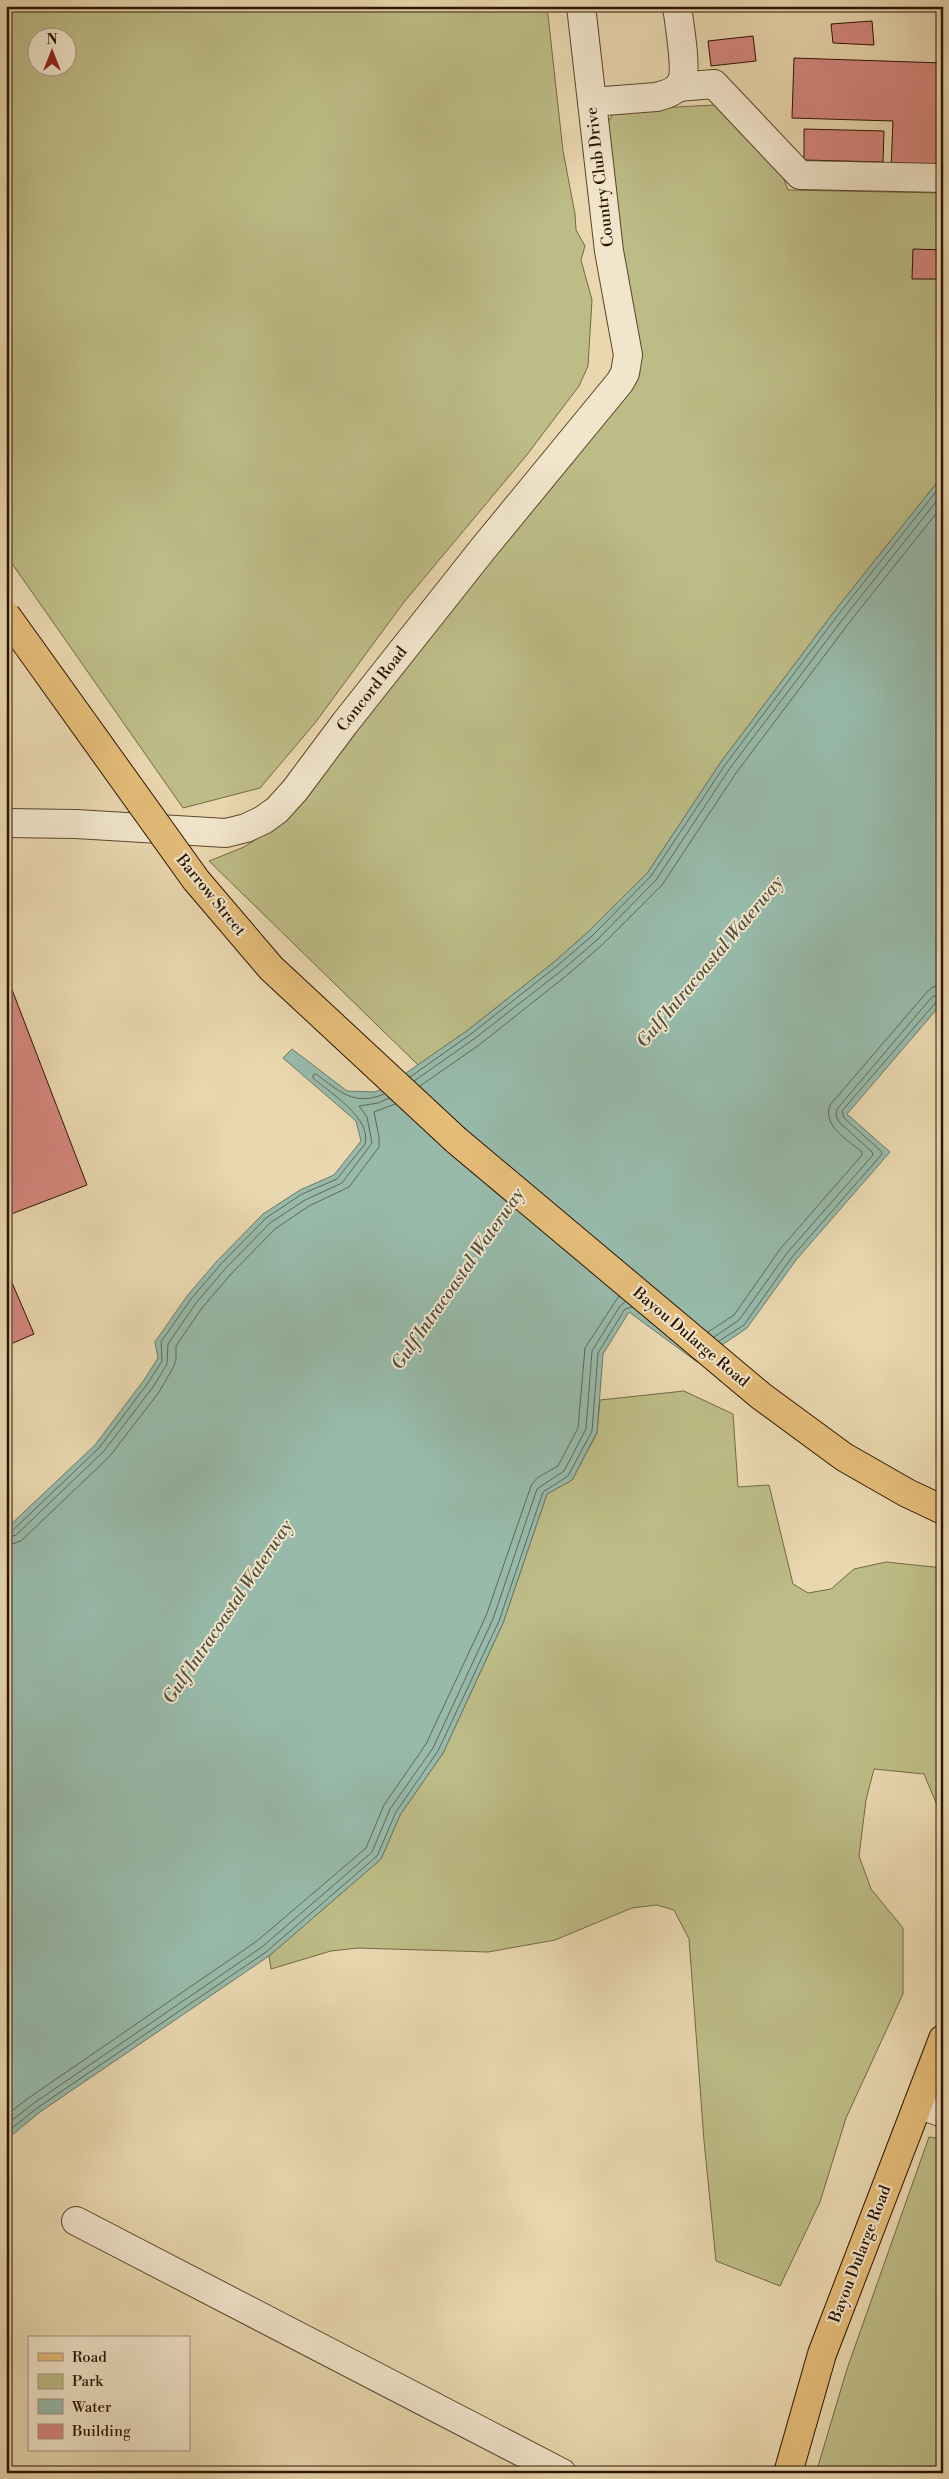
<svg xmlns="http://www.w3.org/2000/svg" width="949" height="2479" viewBox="0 0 949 2479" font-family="'Libre Bodoni',serif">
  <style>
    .green { fill: #bdbc86; stroke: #746843; fill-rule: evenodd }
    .water { fill: #97baaa; stroke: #6c7866 }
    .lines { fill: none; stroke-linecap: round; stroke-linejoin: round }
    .shore { stroke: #626755; stroke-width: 1 }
    .building { fill: #d4867d; stroke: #2c1400 }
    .minor-casing { stroke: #5b452c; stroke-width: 30 }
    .major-casing { stroke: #2c1400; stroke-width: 30 }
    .minor { stroke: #f1e5cb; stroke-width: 28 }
    .major { stroke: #e4bc78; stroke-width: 28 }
    .major-bridge-casing { stroke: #2c1400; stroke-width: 30; stroke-linecap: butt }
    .major-bridge { stroke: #e4bc78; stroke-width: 28 }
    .labels { text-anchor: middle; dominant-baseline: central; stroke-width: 4; stroke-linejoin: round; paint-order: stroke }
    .street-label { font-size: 16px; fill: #2c1400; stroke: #f1e5cb }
    .water-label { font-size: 18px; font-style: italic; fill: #514e3c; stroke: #f1e5cb }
  </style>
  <rect width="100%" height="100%" fill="#e9d7af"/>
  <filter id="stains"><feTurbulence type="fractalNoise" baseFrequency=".004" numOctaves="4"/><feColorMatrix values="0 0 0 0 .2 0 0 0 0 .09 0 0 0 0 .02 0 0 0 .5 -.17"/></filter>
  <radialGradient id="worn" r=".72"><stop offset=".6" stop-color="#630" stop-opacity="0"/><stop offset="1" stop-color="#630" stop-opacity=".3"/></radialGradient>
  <g class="green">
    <path d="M6 6H547L563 151 575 214 576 230 585 246 581 260 592 300 588 366 579 386 526 456 404 602 315 723 260 788 183 808 6 555ZM38 38H68V68H38Z"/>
    <polygon points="714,105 780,169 788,190 943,193 943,475 837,608 721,762 648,872 589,931 554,962 468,1030 418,1065 209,861 244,847 286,820 614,405 624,273 608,123 612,115 620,110"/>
    <polygon points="684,1391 733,1414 738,1487 769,1485 793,1584 808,1593 831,1589 854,1569 886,1562 943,1568 943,1829 937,1805 924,1774 874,1769 866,1800 859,1856 871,1889 903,1928 903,1994 846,2118 820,2202 780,2286 716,2261 704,2141 689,1939 674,1910 657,1905 632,1908 555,1940 488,1952 358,1948 331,1951 271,1969 269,1956 381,1859 400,1815 443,1753 503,1623 547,1494 572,1480 597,1433 600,1400"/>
    <polygon points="929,2137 943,2139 943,2473 816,2473 847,2369"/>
  </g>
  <polygon class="water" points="943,475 943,1002 847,1114 890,1152 796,1260 747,1328 697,1362 629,1312 603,1354 597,1432 572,1480 547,1494 503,1623 443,1753 400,1815 381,1859 269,1956 40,2112 6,2140 6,1529 95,1445 144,1380 158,1358 155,1342 187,1296 217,1261 263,1214 300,1190 334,1175 361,1141 356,1121 283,1058 292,1049 347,1091 375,1092 386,1087 468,1030 554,962 589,931 648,872 721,762 837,608"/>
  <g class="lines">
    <g class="shore">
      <polyline points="410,1077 471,1034 557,966 593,935 651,876 725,765 841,611 943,483"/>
      <polyline points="414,1081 474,1039 561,971 597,940 656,880 730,768 846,615 943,493"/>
      <polyline points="420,1086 479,1045 566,976 602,945 662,885 736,773 852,619 943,505"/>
      <path d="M708 1332 734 1315 781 1248 862 1155V1152C848 1140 822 1126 830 1105L927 992 933 987 943 985"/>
      <polyline points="714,1337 739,1320 787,1253 873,1155 872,1152 839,1122 836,1115 837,1109 932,997 943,993"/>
      <polyline points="719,1341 744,1325 792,1257 882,1154 881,1151 844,1118 842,1111 937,1001 943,999"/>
      <path d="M6 1532 12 1531 99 1448 148 1383 162 1361 161 1342 191 1299 221 1264 266 1218 302 1194 337 1179 365 1144C372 1118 330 1093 313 1078V1075L316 1074C339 1091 354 1107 384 1094"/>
      <polyline points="6,1538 16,1535 104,1451 153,1387 167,1364 168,1344 196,1303 225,1269 270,1223 305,1200 342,1183 372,1143 367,1117 359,1106 378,1103 389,1098"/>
      <polyline points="6,1546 21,1541 110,1456 159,1392 173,1368 176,1360 176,1346 202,1308 231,1274 275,1229 309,1206 349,1187 379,1147 379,1137 374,1112 395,1104"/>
      <polyline points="6,2115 30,2097 257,1941 366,1848 384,1805 426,1744 486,1616 531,1486 537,1478 558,1466 578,1428 585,1348 619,1296"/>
      <polyline points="6,2125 34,2103 262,1947 372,1852 390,1809 433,1748 493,1619 537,1489 564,1471 586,1429 592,1351 620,1306 625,1302"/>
      <polyline points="6,2133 37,2108 266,1952 377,1856 396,1812 438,1751 499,1621 543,1492 568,1476 592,1431 598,1353 625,1309 632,1307"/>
    </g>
  </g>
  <g class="building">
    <polygon points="872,21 874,45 833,43 831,24"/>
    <polygon points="753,36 756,61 711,66 708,41"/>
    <polygon points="794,58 943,63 943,170 891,169 893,121 792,118"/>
    <polygon points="804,129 884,131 883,162 804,160"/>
    <polygon points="913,249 943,250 943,279 912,279"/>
    <polygon points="6,974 87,1185 6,1216"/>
    <polygon points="10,1278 34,1334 6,1346 6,1280"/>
  </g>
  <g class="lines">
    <g class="minor-casing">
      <g id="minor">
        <polyline points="678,87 714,84 800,175 943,178"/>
        <path d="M592 102 656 97C665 95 678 91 682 81 687 68 679 22 677 6"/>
        <polyline points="6,823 76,824 226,833 246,828 263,820 277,810 295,790 345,723 482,550 620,382 625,373 628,355 609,251 581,6"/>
        <polyline points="918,2104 943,2113"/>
        <polyline points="76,2221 562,2473"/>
      </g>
    </g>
    <g class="major-casing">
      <g id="major">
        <polyline points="456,1140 761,1396 844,1457 907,1493 943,1510"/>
        <polyline points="788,2473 822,2354 943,2039"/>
      </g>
    </g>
    <use href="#minor" class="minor"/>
    <use href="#major" class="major"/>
    <g class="major-bridge-casing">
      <polyline id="major-bridge" points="6,615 196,880 271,968 456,1140"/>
    </g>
    <use href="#major-bridge" class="major-bridge"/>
  </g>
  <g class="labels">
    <g class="street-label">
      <text transform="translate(600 177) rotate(-97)">Country Club Drive</text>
      <text transform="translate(372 689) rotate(-52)">Concord Road</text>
      <text transform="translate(211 895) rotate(51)">Barrow Street</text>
      <text transform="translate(691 1337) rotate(40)">Bayou Dularge Road</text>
      <text transform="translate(860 2254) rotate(-69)">Bayou Dularge Road</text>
    </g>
    <g class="water-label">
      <text transform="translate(710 962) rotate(-50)">Gulf Intracoastal Waterway</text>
      <text transform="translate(458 1279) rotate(-55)">Gulf Intracoastal Waterway</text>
      <text transform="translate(228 1612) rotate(-56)">Gulf Intracoastal Waterway</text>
    </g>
  </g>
  <rect width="949" height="2479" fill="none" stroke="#e9d7af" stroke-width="25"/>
  <rect x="8" y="8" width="934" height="2464" fill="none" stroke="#2c1400" stroke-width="2.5"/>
  <rect x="12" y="12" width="924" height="2454" fill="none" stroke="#2c1400"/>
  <rect x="28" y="2336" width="162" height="115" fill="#f1e5cb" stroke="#a2917a"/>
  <rect x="38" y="2353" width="25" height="8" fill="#e4bc78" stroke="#a2917a"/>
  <text x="72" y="2362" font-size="15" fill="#2c1400">Road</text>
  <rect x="38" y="2374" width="25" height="15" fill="#bdbc86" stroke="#a2917a"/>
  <text x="72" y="2386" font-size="15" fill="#2c1400">Park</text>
  <rect x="38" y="2399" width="25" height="15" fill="#97baaa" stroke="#a2917a"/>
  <text x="72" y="2412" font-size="15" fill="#2c1400">Water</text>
  <rect x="38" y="2424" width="25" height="15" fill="#d4867d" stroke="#a2917a"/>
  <text x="72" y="2436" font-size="15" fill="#2c1400">Building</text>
  <g transform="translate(52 52)"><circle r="24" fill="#f1e5cb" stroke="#a2917a"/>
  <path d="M0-4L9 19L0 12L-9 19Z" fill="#8f2418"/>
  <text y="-8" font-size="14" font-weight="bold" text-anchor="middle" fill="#2c1400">N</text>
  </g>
  <rect width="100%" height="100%" filter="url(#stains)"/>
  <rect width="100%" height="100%" fill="url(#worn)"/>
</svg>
